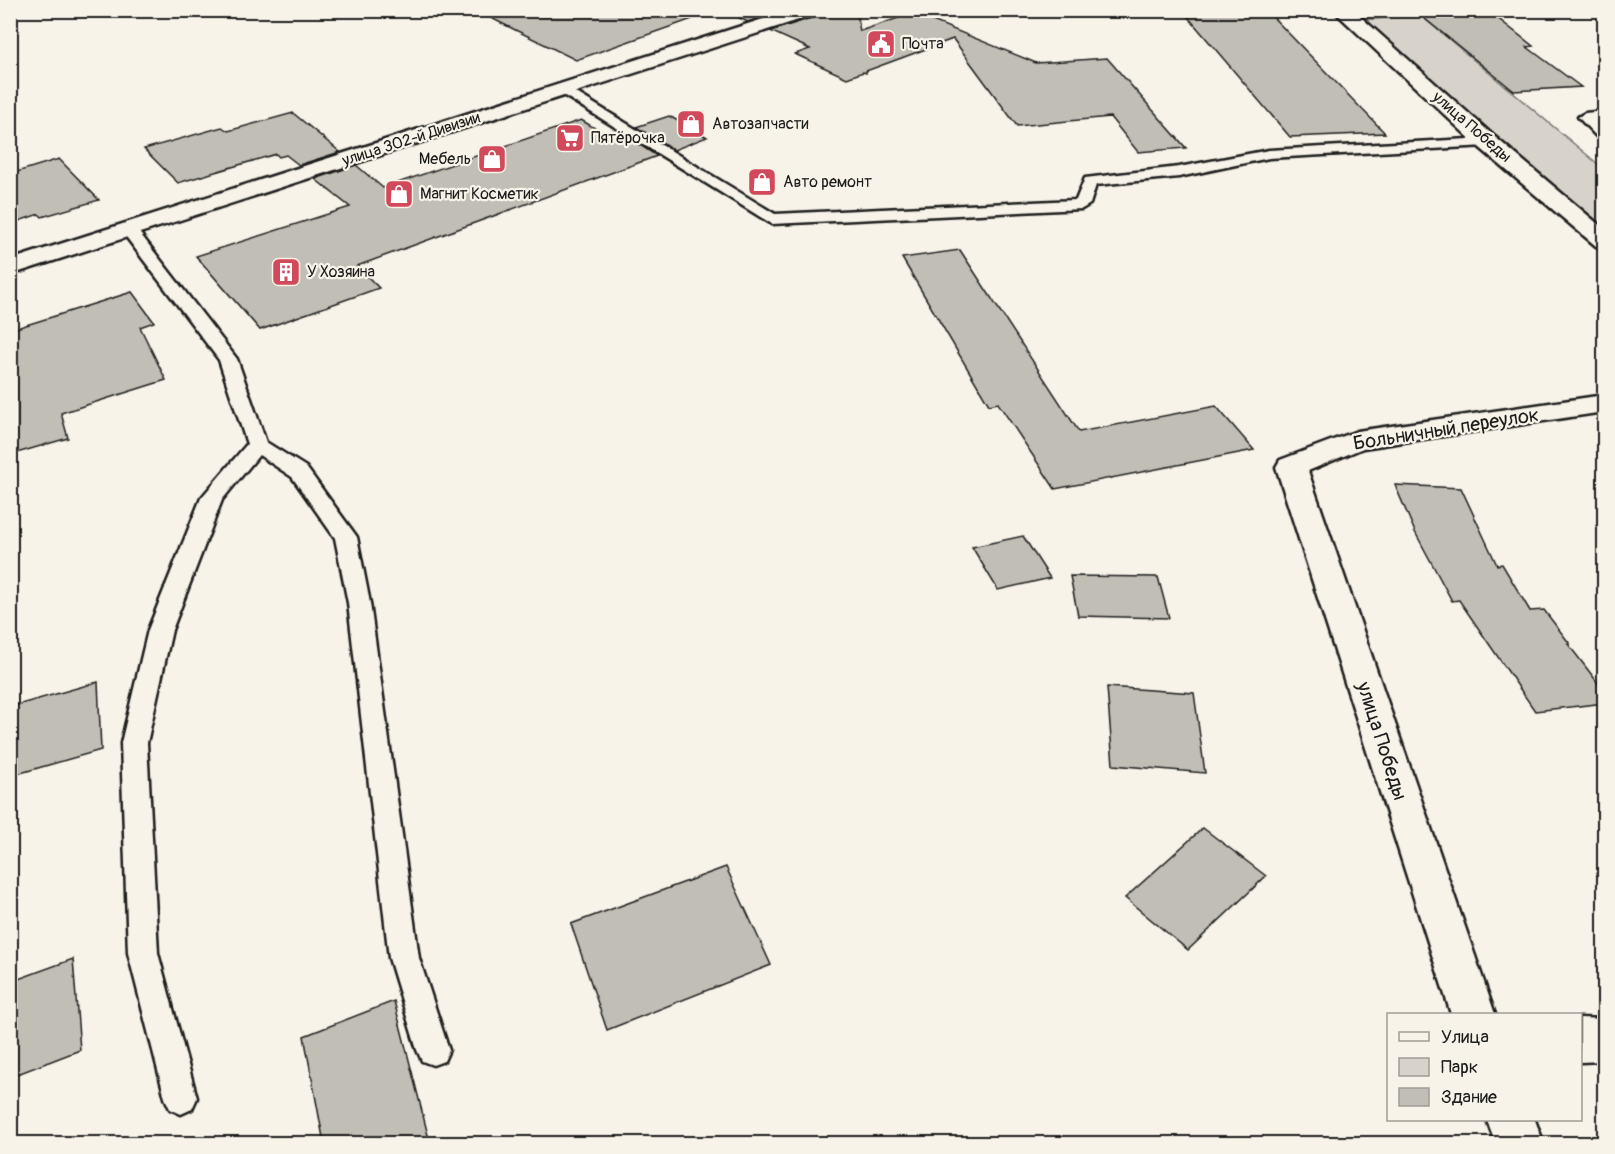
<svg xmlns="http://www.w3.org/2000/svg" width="1615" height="1154" viewBox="0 0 1615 1154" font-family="Pangolin,sans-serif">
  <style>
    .green { fill: #d7d3cb; stroke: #7a7874; stroke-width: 1.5 }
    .building { fill: #c0beb5; stroke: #1c1c1c; stroke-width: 1.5 }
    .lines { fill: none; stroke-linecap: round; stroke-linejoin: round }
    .service-casing { stroke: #1c1c1c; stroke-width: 5 }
    .minor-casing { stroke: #1c1c1c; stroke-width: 5 }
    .primary-casing { stroke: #1c1c1c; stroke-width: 5 }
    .service { fill: #f7f3e8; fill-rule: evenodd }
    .minor { fill: #f7f3e8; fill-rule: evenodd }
    .primary { fill: #f7f3e8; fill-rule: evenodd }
    .labels { text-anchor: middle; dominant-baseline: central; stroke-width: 4.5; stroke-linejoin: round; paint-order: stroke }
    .far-poi-label { font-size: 16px; fill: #1c1c1c; stroke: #f7f3e8; text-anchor: start }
    .far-street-label { font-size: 16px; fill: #1c1c1c; stroke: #f7f3e8 }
    .street-label { font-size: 20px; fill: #1c1c1c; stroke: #f7f3e8 }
  </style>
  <rect width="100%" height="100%" fill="#f7f3e8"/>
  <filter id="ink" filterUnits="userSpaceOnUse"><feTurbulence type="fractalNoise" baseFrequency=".0167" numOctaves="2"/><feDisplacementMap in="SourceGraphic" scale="12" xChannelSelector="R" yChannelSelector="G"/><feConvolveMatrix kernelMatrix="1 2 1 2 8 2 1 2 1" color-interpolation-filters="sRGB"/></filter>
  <g filter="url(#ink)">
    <polygon class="green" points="1420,15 1604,169 1604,223 1596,224 1351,21"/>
    <g class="building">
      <polygon points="475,10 697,10 698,17 576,60"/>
      <polygon points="722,10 782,10 748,22"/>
      <polygon points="822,10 856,10 860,31 913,13 1036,63 1107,58 1186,148 1138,152 1110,117 1017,126 953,39 866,71 866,73 863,72 847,78 795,54 810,49 770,31 818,16"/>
      <polygon points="1182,10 1266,10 1385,133 1290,137"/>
      <polygon points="1414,10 1487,10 1533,46 1527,47 1581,87 1514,91"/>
      <polygon points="293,113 340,152 299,165 286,155 279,157 276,154 178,183 144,149 222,127 228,131"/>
      <polygon points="669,116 707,137 674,150 636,127"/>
      <polygon points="581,120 608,136 620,132 657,156 357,266 379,288 260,330 196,256 350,207 315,179 356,165 383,188"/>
      <polygon points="59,159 99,200 42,217 39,214 10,224 10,174"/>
      <polygon points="960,250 1079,432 1216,406 1254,450 1055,489 998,403 989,405 902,258"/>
      <polygon points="132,292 154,322 140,327 166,380 61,413 68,438 10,455 10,330"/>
      <polygon points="1395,485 1461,488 1497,565 1502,564 1530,611 1544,610 1570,644 1568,644 1605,692 1605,703 1535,711 1459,600 1452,601 1415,532"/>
      <polygon points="1023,536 1050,578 998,590 972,547"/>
      <polygon points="1070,576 1158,577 1169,618 1078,616"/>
      <polygon points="98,682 101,750 10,776 10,707"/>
      <polygon points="1107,687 1194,693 1205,773 1113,765"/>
      <polygon points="1203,828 1266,876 1188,950 1125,898"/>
      <polygon points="726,867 771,965 607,1030 571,924"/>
      <polygon points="73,959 80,1050 10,1077 10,982"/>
      <polygon points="394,1001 430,1143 324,1143 304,1036"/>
    </g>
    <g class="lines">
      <g class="service-casing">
        <g id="service">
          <polygon points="565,86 775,214 1076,200 1085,178 1179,167 1269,150 1487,138 1494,142 1487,146 1269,158 1179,177 1096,185 1090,204 1082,209 772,224 560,93 558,90"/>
          <polygon points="1604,111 1604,119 1596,120 1604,128 1604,140 1599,139 1578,117 1585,113"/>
          <polygon points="129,225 135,227 237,359 266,442 306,467 357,537 370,603 419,958 449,1050 444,1061 433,1065 422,1061 417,1050 389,958 348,603 335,538 292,477 259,455 222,500 172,630 147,743 158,953 197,1098 192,1109 181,1114 170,1109 165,1098 128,953 121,743 148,630 201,498 247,444 219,360 121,230"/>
        </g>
      </g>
      <g class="minor-casing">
        <g id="minor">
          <polygon points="1333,10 1353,10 1495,137 1604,229 1604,248 1596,246 1479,147"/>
          <polygon points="1604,395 1604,412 1363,448 1308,471 1495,1014 1451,1014 1276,467 1280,460 1357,431"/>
          <polygon points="1580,1018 1604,1019 1604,1061 1580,1062"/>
          <polygon points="1487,1120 1535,1120 1544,1144 1496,1144"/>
        </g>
      </g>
      <g class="primary-casing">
        <polygon id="primary" points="791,10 820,10 817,14 10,275 10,260"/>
      </g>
      <use href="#service" class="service"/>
      <use href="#minor" class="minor"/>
      <use href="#primary" class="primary"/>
    </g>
  </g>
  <defs>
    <g id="civic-square" transform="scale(1.5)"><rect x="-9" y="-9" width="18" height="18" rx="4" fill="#d1495b" stroke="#f7f3e8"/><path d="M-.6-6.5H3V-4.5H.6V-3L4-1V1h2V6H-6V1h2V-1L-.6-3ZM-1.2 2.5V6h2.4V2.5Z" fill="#fff"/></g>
    <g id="shop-square" transform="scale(1.5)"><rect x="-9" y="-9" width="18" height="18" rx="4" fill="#d1495b" stroke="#f7f3e8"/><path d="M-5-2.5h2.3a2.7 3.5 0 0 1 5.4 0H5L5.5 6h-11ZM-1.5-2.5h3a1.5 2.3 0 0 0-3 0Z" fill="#fff"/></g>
    <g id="supermarket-square" transform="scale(1.5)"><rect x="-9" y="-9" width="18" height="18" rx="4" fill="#d1495b" stroke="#f7f3e8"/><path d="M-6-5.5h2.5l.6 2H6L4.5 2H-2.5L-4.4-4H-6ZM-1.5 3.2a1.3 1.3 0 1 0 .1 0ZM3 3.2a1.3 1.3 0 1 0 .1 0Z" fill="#fff"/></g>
    <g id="building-square" transform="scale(1.5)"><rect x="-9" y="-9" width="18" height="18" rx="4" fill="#d1495b" stroke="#f7f3e8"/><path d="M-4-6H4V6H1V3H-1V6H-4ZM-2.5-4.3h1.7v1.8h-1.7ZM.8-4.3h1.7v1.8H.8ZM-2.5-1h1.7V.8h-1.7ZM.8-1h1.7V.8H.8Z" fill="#fff"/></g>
  </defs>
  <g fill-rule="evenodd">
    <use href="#civic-square" x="881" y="44"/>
    <use href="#shop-square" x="691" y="124"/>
    <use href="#supermarket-square" x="570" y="138"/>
    <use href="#shop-square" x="492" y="159"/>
    <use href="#shop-square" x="762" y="182"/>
    <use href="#shop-square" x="399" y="194"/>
    <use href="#building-square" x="286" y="272"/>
  </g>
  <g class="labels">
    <g class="far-poi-label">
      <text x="902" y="44">Почта</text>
      <text x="712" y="124">Автозапчасти</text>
      <text x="591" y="138">Пятёрочка</text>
      <text x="471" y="159" text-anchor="end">Мебель</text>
      <text x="783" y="182">Авто ремонт</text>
      <text x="420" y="194">Магнит Косметик</text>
      <text x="307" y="272">У Хозяина</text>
    </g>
    <g class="far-street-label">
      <text transform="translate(1472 127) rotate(41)">улица Победы</text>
      <text transform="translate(411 139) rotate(-18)">улица 302-й Дивизии</text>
    </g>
    <g class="street-label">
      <text transform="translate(1446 429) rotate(-9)">Больничный переулок</text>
      <text transform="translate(1382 741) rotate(72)">улица Победы</text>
    </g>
  </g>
  <rect width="1615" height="1154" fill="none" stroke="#f7f3e8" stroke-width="36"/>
  <rect x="18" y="18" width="1579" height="1118" fill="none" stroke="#1c1c1c" stroke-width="2" filter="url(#ink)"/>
  <rect x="1387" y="1013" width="195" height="108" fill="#f7f3e8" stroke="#9f9d96" stroke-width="1.5"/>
  <rect x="1399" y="1032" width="30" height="9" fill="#f7f3e8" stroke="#9f9d96" stroke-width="1.5"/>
  <text x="1441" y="1043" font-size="18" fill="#1c1c1c">Улица</text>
  <rect x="1399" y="1058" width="30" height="18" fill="#d7d3cb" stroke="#9f9d96" stroke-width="1.5"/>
  <text x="1441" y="1073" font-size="18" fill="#1c1c1c">Парк</text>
  <rect x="1399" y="1088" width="30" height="18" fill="#c0beb5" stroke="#9f9d96" stroke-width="1.5"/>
  <text x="1441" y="1103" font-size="18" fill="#1c1c1c">Здание</text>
</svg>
